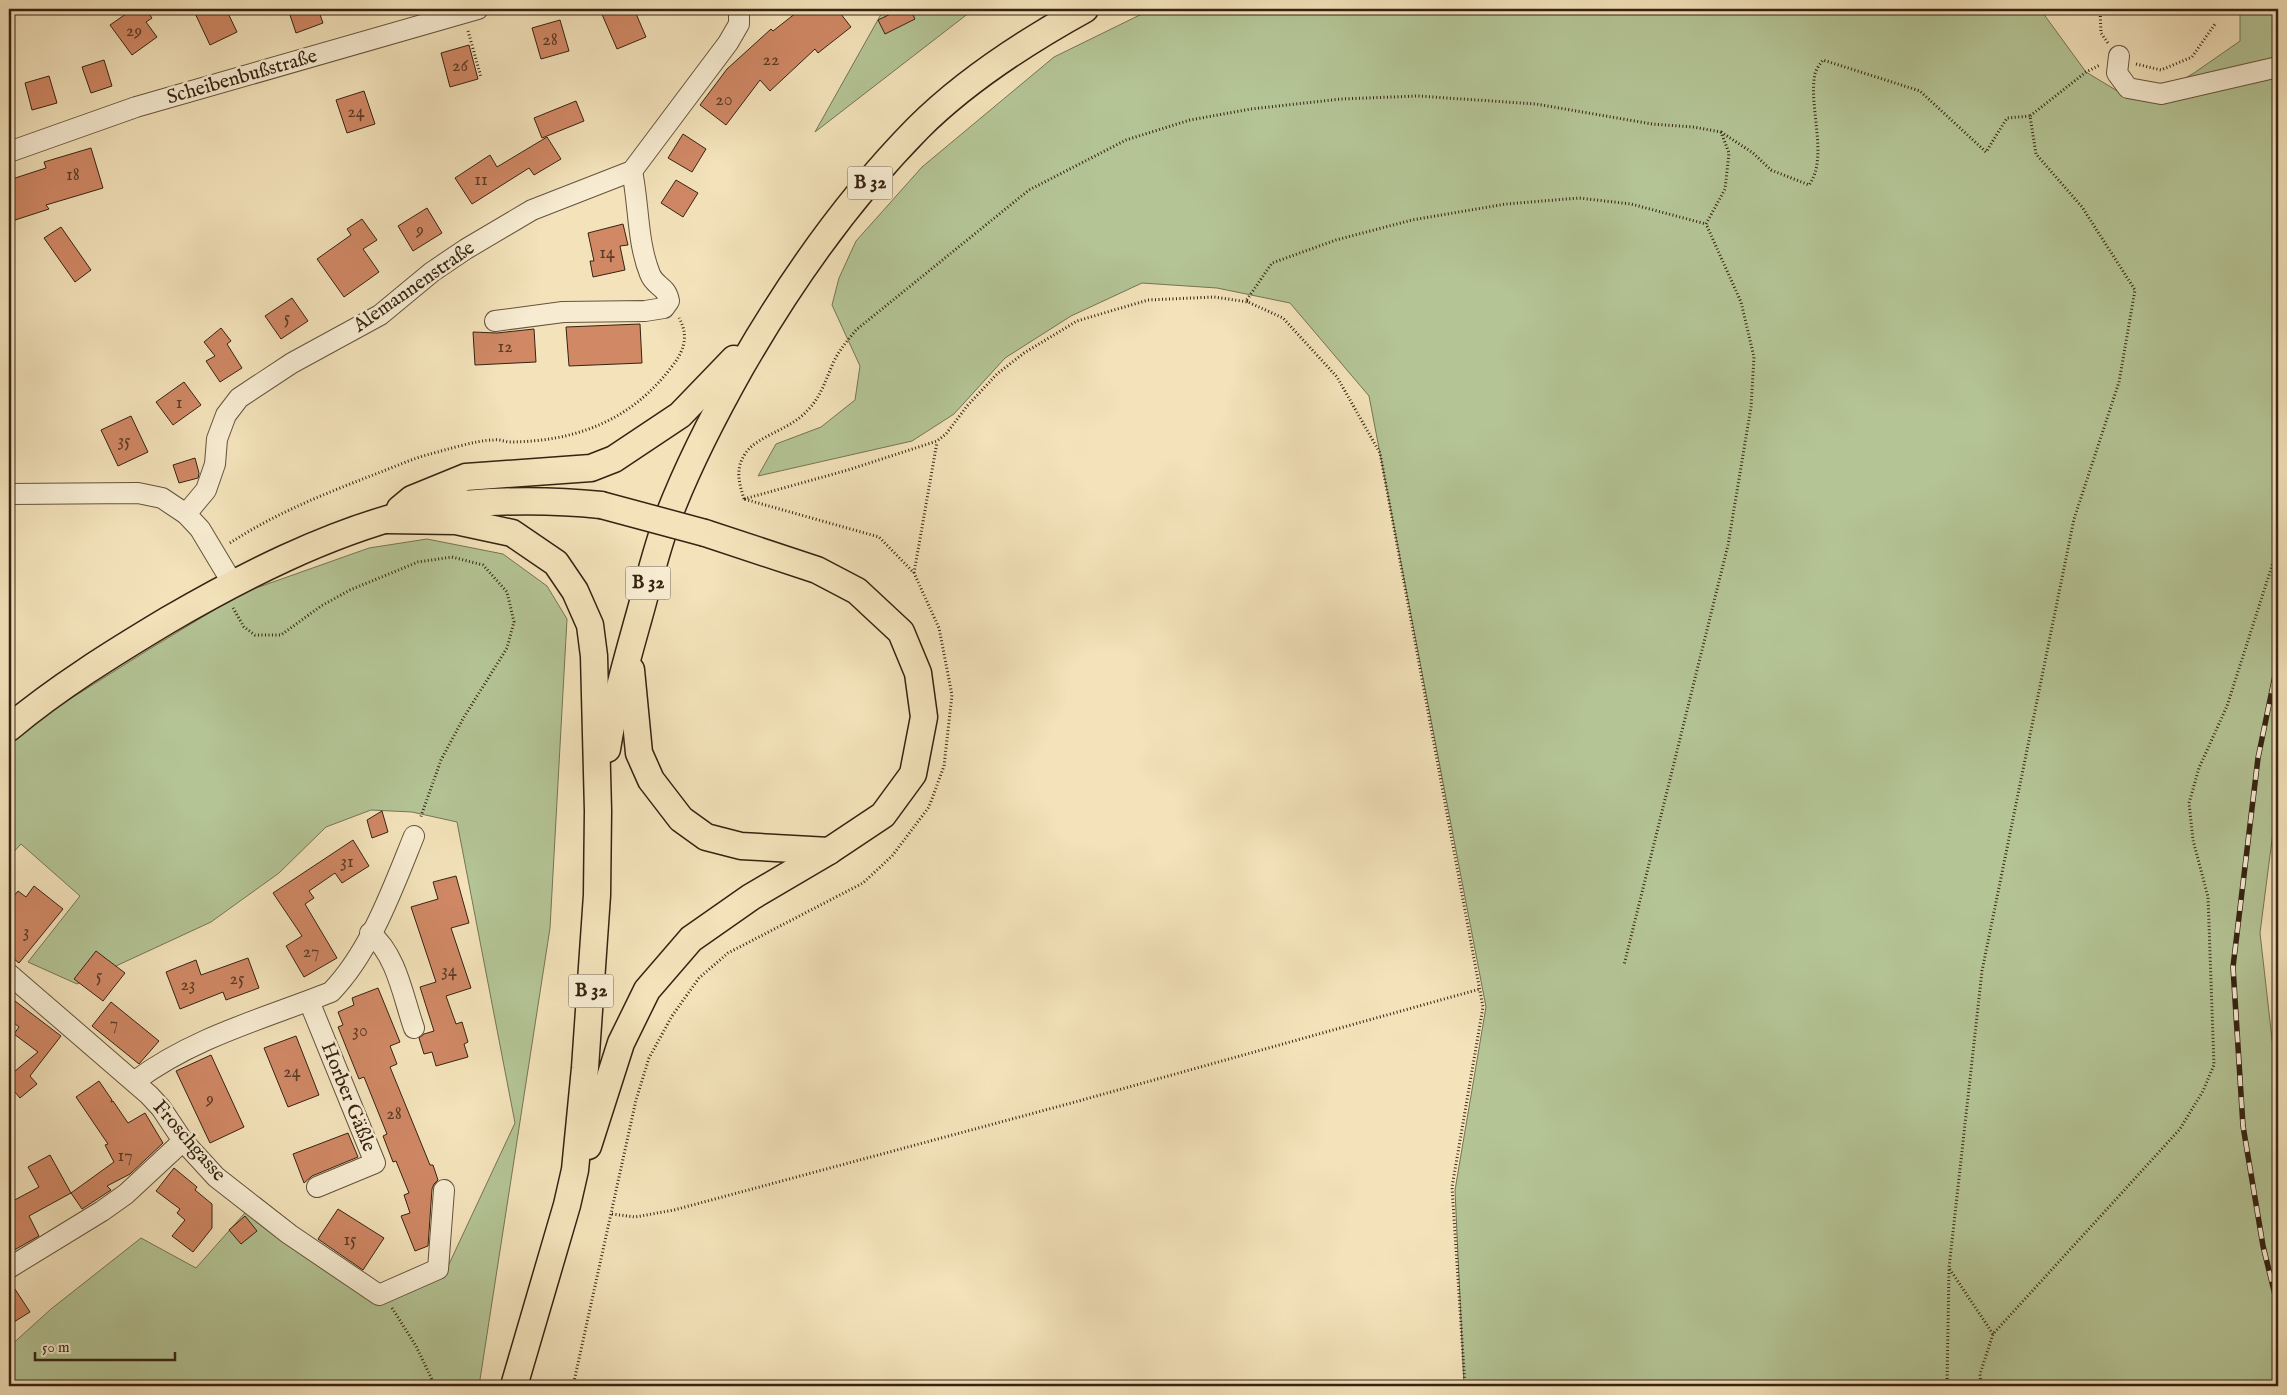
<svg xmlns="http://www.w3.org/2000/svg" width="2287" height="1395" viewBox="0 0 2287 1395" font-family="'IM FELL English',serif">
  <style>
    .green { fill: #b4c495; stroke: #757454 }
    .building { fill: #d08865; stroke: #362312 }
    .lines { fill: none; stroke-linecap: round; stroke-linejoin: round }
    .minor-casing { stroke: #65533c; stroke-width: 22 }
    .major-casing { stroke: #362312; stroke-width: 29 }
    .path { stroke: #362312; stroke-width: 3; stroke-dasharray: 1 2.5; stroke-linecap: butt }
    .minor { stroke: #f7ecd2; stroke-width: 20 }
    .major { stroke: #f3e2ba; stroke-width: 26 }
    .rail-casing { stroke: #362312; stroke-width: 5.5 }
    .rail { stroke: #f7ecd2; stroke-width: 4; stroke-dasharray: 11; stroke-linecap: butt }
    .major-bridge-casing { stroke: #362312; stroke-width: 29; stroke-linecap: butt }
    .major-bridge { stroke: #f3e2ba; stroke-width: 26 }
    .labels { text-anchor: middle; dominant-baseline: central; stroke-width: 5; stroke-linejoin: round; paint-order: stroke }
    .number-label { font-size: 18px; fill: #5c3c27 }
    .shield { fill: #f7ecd2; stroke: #705f4c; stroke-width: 1 }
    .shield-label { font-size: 19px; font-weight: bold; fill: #362312 }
    .street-label { font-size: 20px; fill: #362312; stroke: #f7ecd2 }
  </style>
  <rect width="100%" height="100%" fill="#f3e2ba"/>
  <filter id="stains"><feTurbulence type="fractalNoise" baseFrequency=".004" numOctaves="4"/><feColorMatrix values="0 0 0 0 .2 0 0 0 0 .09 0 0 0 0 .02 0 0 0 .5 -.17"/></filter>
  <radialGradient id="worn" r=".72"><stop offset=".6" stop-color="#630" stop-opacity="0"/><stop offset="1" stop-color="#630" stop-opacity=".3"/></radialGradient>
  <g class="green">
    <polygon points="884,9 974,9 815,132"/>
    <polygon points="1152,9 2040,9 2086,72 2119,92 2168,88 2194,73 2240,41 2240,9 2278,9 2278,793 2260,933 2278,1092 2278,1386 1464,1386 1455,1190 1486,1007 1369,396 1290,303 1217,288 1142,283 1071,316 1005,358 954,414 912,441 758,476 776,444 821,427 855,400 860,366 832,305 839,278 856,241 922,167 1054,57"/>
    <polygon points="427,539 503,554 547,586 567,619 550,928 479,1386 9,1386 9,1347 51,1309 141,1238 196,1268 259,1197 380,1293 443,1277 515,1123 457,822 412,812 371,810 326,827 279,873 211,922 77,984 28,962 80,896 21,844 9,857 9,741 43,716 148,650 242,593 369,548"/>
  </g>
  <g class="building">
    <polygon points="133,9 146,9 152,18 146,22 157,37 132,55 110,25"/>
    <polygon points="193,9 226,9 237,32 210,45"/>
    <polygon points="288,9 318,9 323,23 296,33"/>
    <polygon points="609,9 634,9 646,37 617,49 601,12"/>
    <polygon points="801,9 837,9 851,27 818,53 815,49 770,91 760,80 726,125 700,105 727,69 771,29 773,31"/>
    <polygon points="901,9 910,9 915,19 885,34 878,20"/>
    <polygon points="560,20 569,51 541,59 532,28"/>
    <polygon points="469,45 478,79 450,87 441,53"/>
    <polygon points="104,60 112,86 91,93 82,67"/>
    <polygon points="49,76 57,103 32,110 25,83"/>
    <polygon points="364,91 375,124 347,133 336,100"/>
    <polygon points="576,101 584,121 542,138 534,118"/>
    <polygon points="683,134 706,149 692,172 668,158"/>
    <polygon points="547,137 561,159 534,175 529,168 472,204 455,178 490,155 497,167"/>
    <polygon points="91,148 103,188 46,205 49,209 9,222 9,180 46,168 44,162"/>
    <polygon points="676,180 698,193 683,217 661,203"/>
    <polygon points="427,208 442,233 413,251 398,226"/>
    <polygon points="362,219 377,240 363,249 379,272 344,297 317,259 351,235 347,229"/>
    <polygon points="623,224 628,245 620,246 625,270 593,277 590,261 594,261 588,233"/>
    <polygon points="61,227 91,270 75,282 44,238"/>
    <polygon points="292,298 308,321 281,339 265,316"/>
    <polygon points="640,324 642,363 569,366 566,327"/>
    <polygon points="221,328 231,341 227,344 242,368 220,382 206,361 215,356 204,342"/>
    <polygon points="534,329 536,362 475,365 473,332 497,333"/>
    <polygon points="184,382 201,405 173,425 156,402"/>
    <polygon points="131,416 148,452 118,466 101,430"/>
    <polygon points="195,458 199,473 198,478 179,483 173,465"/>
    <polygon points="382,811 388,832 372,838 367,820"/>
    <polygon points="353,840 369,866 342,883 335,873 309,891 314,898 305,904 337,958 304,977 286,946 302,936 273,893"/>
    <polygon points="456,876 469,923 451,928 471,988 446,996 456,1024 462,1022 468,1042 464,1044 468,1057 436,1066 432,1052 424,1054 419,1038 424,1034 434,1031 420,987 436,982 411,907 438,899 433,882"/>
    <polygon points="34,886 63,909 19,963 9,955 9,902 18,891 26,897"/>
    <polygon points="96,951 125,973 103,1001 74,979"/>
    <polygon points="248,958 259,988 226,1000 223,992 180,1009 166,972 196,960 201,975"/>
    <polygon points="378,988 400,1042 390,1046 397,1064 390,1067 430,1165 433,1165 438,1180 434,1184 432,1189 428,1246 415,1251 401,1216 410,1213 404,1195 409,1193 396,1161 393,1162 383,1136 387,1134 364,1077 359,1079 338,1027 343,1025 338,1012 354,1005 352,998"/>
    <polygon points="15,1001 61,1036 30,1076 37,1084 20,1098 9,1085 9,1076 38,1052 14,1034 19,1027 9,1019 9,1009"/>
    <polygon points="111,1002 159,1041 139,1064 92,1026"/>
    <polygon points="296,1036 319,1095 288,1107 264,1048"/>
    <polygon points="211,1055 244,1127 210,1143 176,1071"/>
    <polygon points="99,1081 112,1100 111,1102 113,1101 128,1123 145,1113 163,1143 130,1174 107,1186 111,1190 82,1209 71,1193 114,1162 105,1145 108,1144 76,1097"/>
    <polygon points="348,1133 358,1157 312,1176 304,1183 293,1154"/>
    <polygon points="50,1155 71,1193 29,1216 39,1236 9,1253 9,1203 39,1187 28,1167"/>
    <polygon points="174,1168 197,1187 195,1190 212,1204 212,1228 193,1252 172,1236 185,1220 177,1213 180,1209 156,1191"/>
    <polygon points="338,1209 384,1238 363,1270 318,1239"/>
    <polygon points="245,1216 257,1231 241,1244 229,1230"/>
    <polygon points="9,1280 30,1312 9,1325"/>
  </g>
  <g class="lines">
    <g class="minor-casing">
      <g id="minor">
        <polyline points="2119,56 2117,73 2128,88 2161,94 2278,67"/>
        <polyline points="9,152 136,107 478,9"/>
        <path d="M495 321 563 312 645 311 664 308 669 301C666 285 655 287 650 274 637 242 639 204 632 171"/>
        <polyline points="9,494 138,493 162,498 186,514 200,529 233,584"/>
        <polyline points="186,514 206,490 215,464 217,439 226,415 239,398 292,363 380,315 432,272 466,249 532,210 632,171 728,43 739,24 739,9"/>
        <path d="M370 933C397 955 403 997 414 1028"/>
        <polyline points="9,974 149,1095 161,1108 183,1141 216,1177 289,1234 379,1295 438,1269 444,1190"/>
        <polyline points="309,1001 375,1163 317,1187"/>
        <path d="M135 1081C194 1037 263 1019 331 992 370 952 393 888 414 836"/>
        <polyline points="9,1268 102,1211 126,1194 183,1141"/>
      </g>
    </g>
    <g class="major-casing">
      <g id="major">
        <polyline points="400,509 412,499 466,477 591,468 614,459 680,415 734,359"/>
        <polyline points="387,520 456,521 512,533 556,563 575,591 590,625 594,656 598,811 597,895 585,1068 575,1170 567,1205 514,1386"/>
        <polyline points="631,670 639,753 651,780 681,819 706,837 741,846 829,851"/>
        <path d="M9 728C58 687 113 653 168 620 244 576 324 535 409 513 464 499 545 499 601 505"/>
        <path d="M607 749C614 705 626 663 638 620 648 585 656 549 669 515 689 463 714 415 741 367 791 280 848 199 918 128 965 81 1027 41 1085 9"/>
        <polyline points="588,1146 621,1043 647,990 691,939 751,897 829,851 883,815 913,774 924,717 918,673 901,632 857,591 817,570 705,533"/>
      </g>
    </g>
    <g class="path">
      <polyline points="2100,9 2101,33 2108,43"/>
      <polyline points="468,31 481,77"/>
      <polyline points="2136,64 2161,70 2192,57 2215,24"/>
      <path d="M1721 132 1753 153 1771 170 1809 185C1829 158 1808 106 1815 74 1816 69 1820 64 1823 60L1920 91 1986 152 2007 118 2030 116"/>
      <polyline points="1248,301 1246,301 1272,263 1336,240 1412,220 1506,204 1579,198 1631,204 1706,224"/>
      <path d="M744 499C739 483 735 469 745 454 756 436 790 430 807 411 821 397 826 379 834 361 840 349 848 340 856 330L1029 190 1126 140 1190 120 1251 109 1341 99 1418 96 1536 104 1652 124 1693 127 1721 132 1729 153 1725 189 1706 224 1741 302 1754 357 1751 407 1728 545 1624 965"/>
      <polyline points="744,499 848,470 937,441 946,434 967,406 997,374 1024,353 1077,321 1148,300 1214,297 1248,302 1283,318 1337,377 1380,453 1483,1007 1452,1187 1465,1386"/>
      <path d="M230 543C274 514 324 494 373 475 392 468 411 459 430 454 446 450 477 440 493 440 498 439 503 441 508 442 573 442 629 422 670 369 683 353 690 337 679 318"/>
      <polyline points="914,573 937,442"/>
      <polyline points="233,608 244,627 255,635 281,635 321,606 350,590 418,562 452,557 483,565 507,592 514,622 507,648 464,717 441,760 420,819"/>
      <polyline points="612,1214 635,1217 674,1210 1075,1102 1480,989"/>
      <polyline points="392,1308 416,1346 435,1386"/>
      <polyline points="1993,1334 1949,1268 1982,971 2074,519 2119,382 2135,290 2082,207 2036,154 2030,116 2086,72 2100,65"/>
      <polyline points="573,1386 636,1100 649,1058 672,1016 699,978 728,953 863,883 892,856 929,807 944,766 952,695 939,628 914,573 879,537 744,499"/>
      <polyline points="1947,1386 1949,1269"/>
      <polyline points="1981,1386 1980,1374 1993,1334 2180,1129 2203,1091 2214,1065 2208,897 2193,840 2189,803 2199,768 2227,706 2278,547"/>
    </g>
    <use href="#minor" class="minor"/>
    <use href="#major" class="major"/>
    <g class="rail-casing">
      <polyline id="rail" points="2278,661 2258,758 2233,967 2243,1126 2263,1246 2278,1307"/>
    </g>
    <use href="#rail" class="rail"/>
    <g class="major-bridge-casing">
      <polyline id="major-bridge" points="601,505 705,533"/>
    </g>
    <use href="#major-bridge" class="major-bridge"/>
  </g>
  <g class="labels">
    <g class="number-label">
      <text x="134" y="31">29</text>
      <text x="550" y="40">28</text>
      <text x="771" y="60">22</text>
      <text x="460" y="66">26</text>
      <text x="724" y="100">20</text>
      <text x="356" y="112">24</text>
      <text x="73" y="175">18</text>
      <text x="481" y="180">11</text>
      <text x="420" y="230">9</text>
      <text x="607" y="253">14</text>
      <text x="287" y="318">5</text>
      <text x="505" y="347">12</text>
      <text x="179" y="403">1</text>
      <text x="124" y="441">35</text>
      <text x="347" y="862">31</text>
      <text x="26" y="932">3</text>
      <text x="311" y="952">27</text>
      <text x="449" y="971">34</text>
      <text x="99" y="976">5</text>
      <text x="237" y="979">25</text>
      <text x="188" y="985">23</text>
      <text x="114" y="1024">7</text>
      <text x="360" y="1031">30</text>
      <text x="292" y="1072">24</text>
      <text x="210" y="1099">9</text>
      <text x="394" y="1114">28</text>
      <text x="125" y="1156">17</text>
      <text x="350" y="1240">15</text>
    </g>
    <g class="shield">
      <rect x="847.5" y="166.5" width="45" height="33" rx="4"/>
      <rect x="625.5" y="566.5" width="45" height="33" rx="4"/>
      <rect x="568.5" y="974.5" width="45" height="33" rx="4"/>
    </g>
    <g class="shield-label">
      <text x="870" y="183">B 32</text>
      <text x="648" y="583">B 32</text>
      <text x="591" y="991">B 32</text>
    </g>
    <g class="street-label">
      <text transform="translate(242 77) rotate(-16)">Scheibenbußstraße</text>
      <text transform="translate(414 287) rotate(-35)">Alemannenstraße</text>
      <text transform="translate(348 1097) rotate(68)">Horber Gäßle</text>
      <text transform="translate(189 1141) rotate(49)">Froschgasse</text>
    </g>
  </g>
  <rect width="2287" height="1395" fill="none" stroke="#f3e2ba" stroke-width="30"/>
  <rect x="10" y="10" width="2267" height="1375" fill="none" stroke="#362312" stroke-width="2.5"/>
  <rect x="15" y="15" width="2257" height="1365" fill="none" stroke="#362312"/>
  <path d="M35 1352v8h140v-8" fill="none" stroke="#362312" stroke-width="2.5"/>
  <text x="42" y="1352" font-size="15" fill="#362312" stroke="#f7ecd2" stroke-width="4" paint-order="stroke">50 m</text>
  <rect width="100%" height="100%" filter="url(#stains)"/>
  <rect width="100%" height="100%" fill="url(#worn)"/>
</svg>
